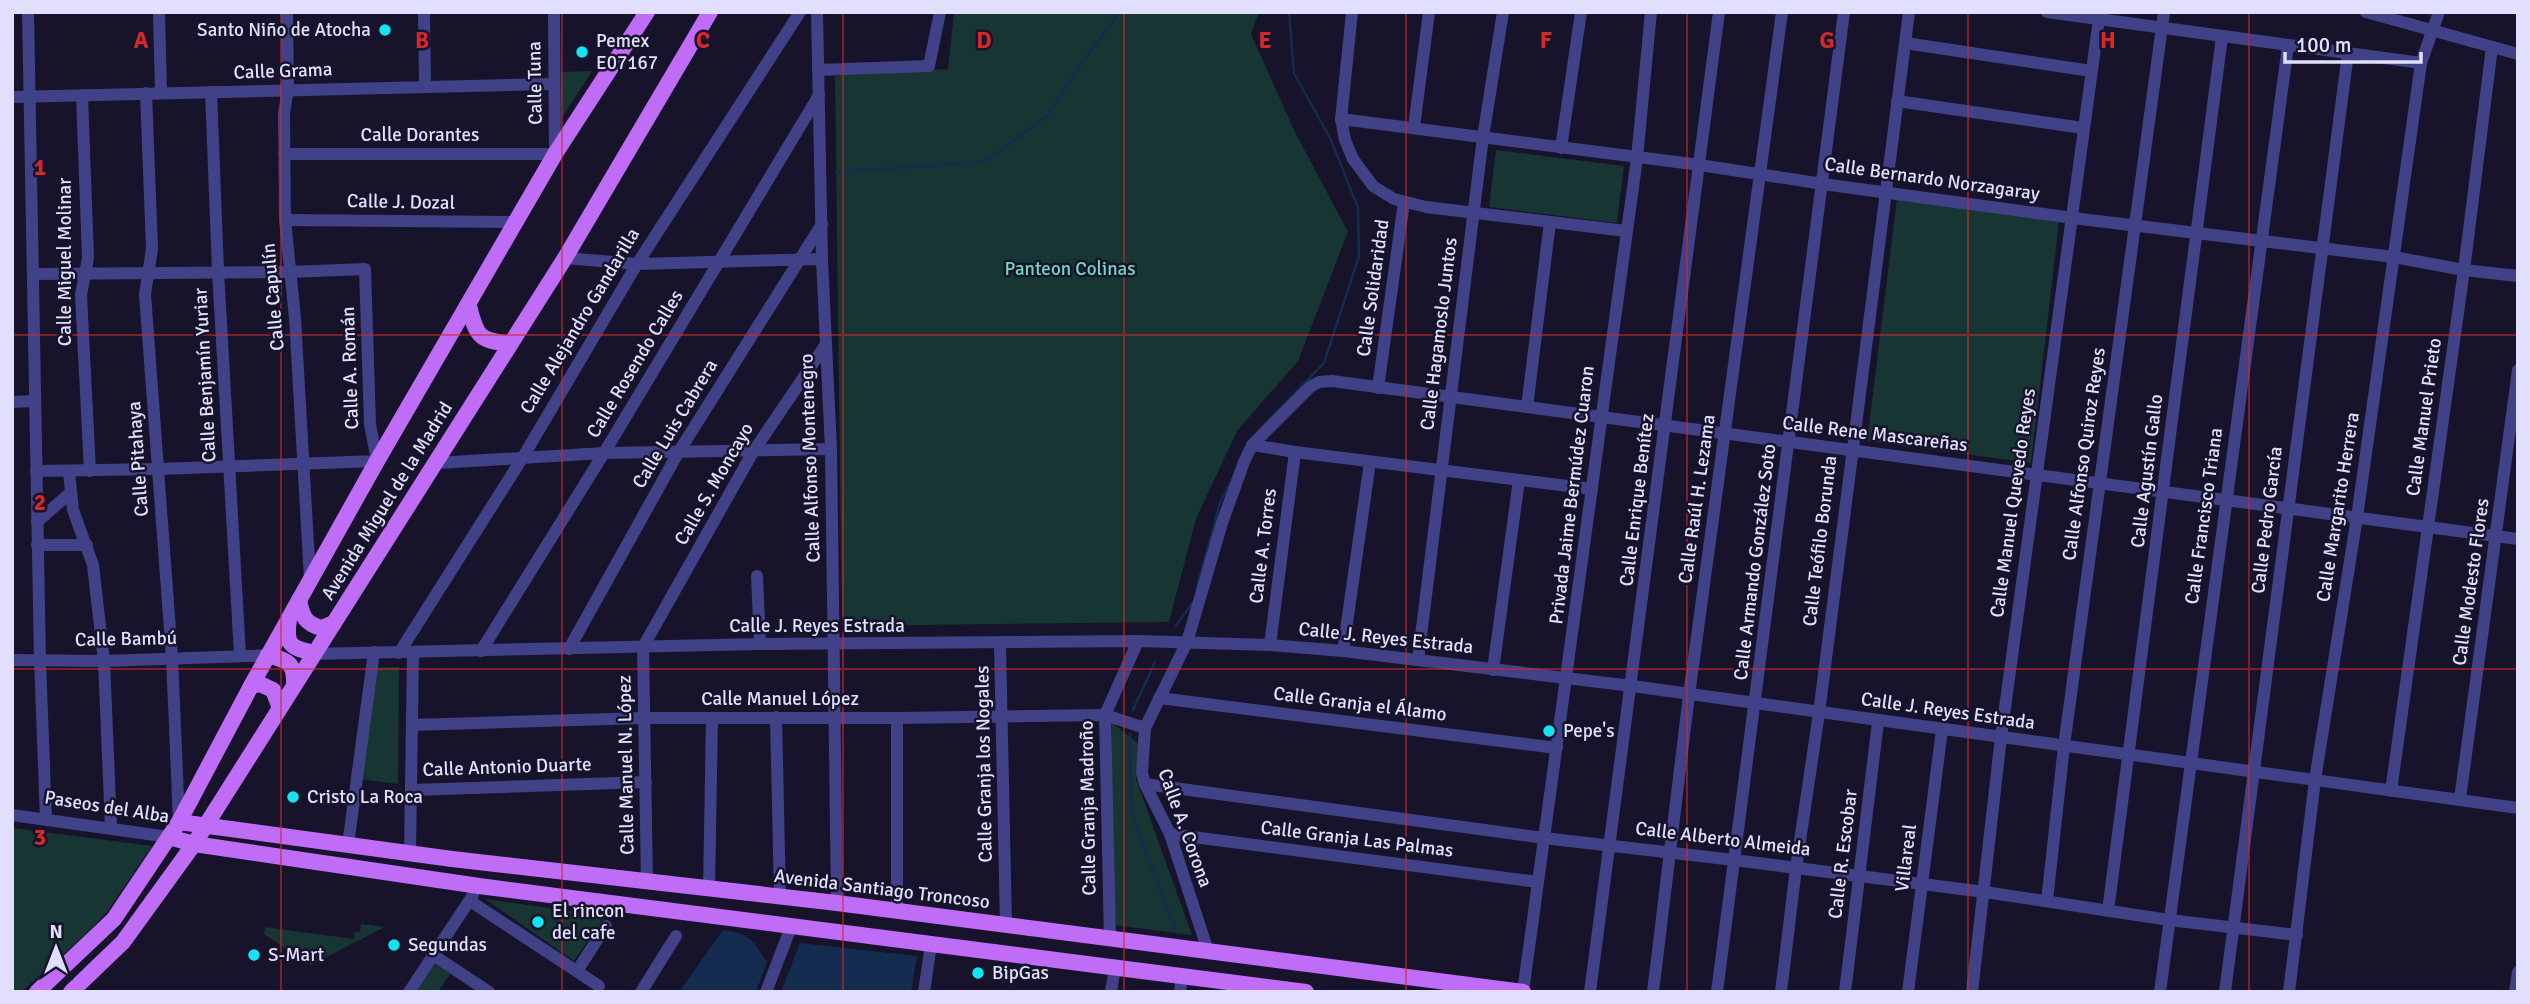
<svg xmlns="http://www.w3.org/2000/svg" width="2530" height="1004" viewBox="0 0 2530 1004" font-family="Signika,sans-serif">
  <style>
    .green { fill: #163533 }
    .water { fill: #132c4f }
    .lines { fill: none; stroke-linecap: round; stroke-linejoin: round }
    .stream { stroke: #132c4f; stroke-width: 2.5 }
    .minor { stroke: #414187; stroke-width: 12 }
    .major { stroke: #bf6cf7; stroke-width: 16 }
    .grid { fill: none; stroke: #d62828; stroke-width: 2; stroke-opacity: 0.55 }
    .poi-dot { fill: #16e3f2; stroke: #16132b; stroke-width: 2.5 }
    .labels { text-anchor: middle; dominant-baseline: central; stroke-width: 5; stroke-linejoin: round; paint-order: stroke }
    .poi-label { font-size: 19px; fill: #e1dffd; stroke: #16132b; text-anchor: start }
    .street-label { font-size: 19px; fill: #e1dffd; stroke: #16132b }
    .park-label { font-size: 19px; fill: #6ddbbc; stroke: #16132b }
    .grid-label { font-size: 23px; text-anchor: middle; font-weight: bold; fill: #d62828; stroke: #16132b; stroke-width: 5; stroke-linejoin: round; paint-order: stroke }
  </style>
  <rect width="100%" height="100%" fill="#16132b"/>
  <g class="green">
    <polygon points="954,12 1259,12 1251,34 1295,132 1348,232 1298,361 1237,431 1196,519 1169,622 842,626 835,76 948,69"/>
    <polygon points="592,71 561,119 561,72"/>
    <polygon points="1496,150 1624,166 1617,223 1489,207"/>
    <polygon points="1897,199 2059,222 2031,463 1867,441"/>
    <polygon points="399,667 398,784 360,779 375,668"/>
    <polygon points="1112,723 1139,744 1136,779 1192,935 1113,925 1110,811"/>
    <polygon points="12,828 152,846 108,911 84,936 21,992 12,992"/>
    <polygon points="485,899 605,916 574,961"/>
    <polygon points="361,924 385,927 311,965 264,934 265,927 354,939 355,932 360,932"/>
    <polygon points="435,964 450,974 438,992 416,992"/>
  </g>
  <g class="water">
    <path d="M723 930C750 933 752 940 767 962L756 992H679Z"/>
    <polygon points="800,943 917,956 911,992 781,992"/>
  </g>
  <g class="lines">
    <g class="stream">
      <polyline points="836,172 984,162 1048,115 1080,65 1120,12"/>
      <polyline points="1258,431 1324,363 1359,256 1358,208 1331,140 1294,73 1289,12"/>
      <polyline points="1197,587 1220,503 1230,483"/>
      <polyline points="1176,626 1192,603"/>
      <polyline points="1133,710 1155,662"/>
      <polyline points="1130,734 1131,813 1177,933"/>
    </g>
    <g class="minor">
      <polyline points="28,12 40,660 46,819"/>
      <polyline points="159,12 161,93"/>
      <polyline points="287,12 288,89 284,113 285,220 295,318 310,579"/>
      <polyline points="424,12 425,86"/>
      <polyline points="817,12 822,259 831,449 837,903"/>
      <polyline points="1352,12 1341,119 1345,140 1353,159 1373,186 1394,199 1426,207 1626,231"/>
      <polyline points="2047,12 2421,63"/>
      <polyline points="2366,12 2518,54"/>
      <polyline points="1905,43 2091,71"/>
      <polyline points="818,70 929,66 940,12"/>
      <polyline points="211,92 218,271 240,655"/>
      <polyline points="146,93 152,249 145,294 172,657 179,822"/>
      <polyline points="82,95 88,258 81,295 90,471"/>
      <polyline points="12,97 554,84"/>
      <polyline points="1897,101 2083,128"/>
      <polyline points="1341,119 1700,165 1823,184 2073,218 2394,257 2464,270 2518,276"/>
      <polyline points="1414,127 1429,12"/>
      <polyline points="1561,148 1581,12"/>
      <polyline points="284,154 555,154 554,12"/>
      <polyline points="285,220 516,222"/>
      <polyline points="565,258 637,264 822,259"/>
      <polyline points="33,274 290,272 365,269 370,424 377,461 158,469 36,471"/>
      <polyline points="1378,388 1404,202"/>
      <polyline points="12,402 35,401"/>
      <polyline points="1527,407 1550,222"/>
      <polyline points="1252,445 1295,452 1592,489"/>
      <polyline points="437,463 604,453 831,449"/>
      <polyline points="69,472 73,510 93,565 104,661 111,827"/>
      <polyline points="37,522 70,493"/>
      <polyline points="37,545 87,545"/>
      <polyline points="757,576 760,644"/>
      <polyline points="1000,644 1006,925"/>
      <polyline points="1270,645 1295,452"/>
      <polyline points="569,649 678,453 822,224"/>
      <polyline points="481,651 604,453 819,95"/>
      <polyline points="1343,651 1370,462"/>
      <polyline points="399,653 523,457 637,264 800,12"/>
      <polyline points="310,654 760,644 1138,641 1270,645 1343,651 1632,686 2518,808"/>
      <polyline points="12,660 104,661 274,655"/>
      <polyline points="1418,660 1483,137 1503,12"/>
      <polyline points="1493,670 1519,480"/>
      <polyline points="1159,698 1557,748"/>
      <polyline points="776,717 780,897"/>
      <polyline points="897,718 897,912"/>
      <polyline points="412,725 644,718 897,718 1105,715 1145,728"/>
      <polyline points="1145,784 1544,838 1734,860 1985,892 2169,920 2297,935"/>
      <polyline points="412,790 646,782"/>
      <polyline points="2391,791 2464,270 2492,47"/>
      <polyline points="2460,799 2518,370"/>
      <polyline points="12,815 169,837"/>
      <polyline points="1170,834 1538,882"/>
      <polyline points="348,845 374,652"/>
      <polyline points="410,853 413,653"/>
      <polyline points="647,883 643,647 753,452 826,344"/>
      <polyline points="709,889 712,718"/>
      <polyline points="470,901 599,986"/>
      <polyline points="2047,901 2064,746 2164,12"/>
      <polyline points="2108,911 2222,37"/>
      <polyline points="1110,938 1105,715 1138,641"/>
      <polyline points="1208,951 1170,834 1145,784 1142,773 1145,728 1187,642 1222,523 1244,462 1252,445 1310,387 1319,382 1332,381 2518,539"/>
      <polyline points="433,955 489,992"/>
      <polyline points="577,971 606,926"/>
      <polyline points="409,992 473,895"/>
      <polyline points="641,992 676,936"/>
      <polyline points="766,992 791,927"/>
      <polyline points="924,992 931,944"/>
      <polyline points="1111,992 1115,967"/>
      <polyline points="1180,992 1182,976"/>
      <polyline points="1523,992 1637,158 1651,12"/>
      <polyline points="1590,992 1719,12"/>
      <polyline points="1653,992 1689,695 1782,12"/>
      <polyline points="1717,992 1844,12"/>
      <polyline points="1781,992 1796,868 1819,713 1909,12"/>
      <polyline points="1845,992 1878,722"/>
      <polyline points="1908,992 1942,730"/>
      <polyline points="1972,992 2001,737 2099,19"/>
      <polyline points="2160,992 2288,46"/>
      <polyline points="2225,992 2348,53"/>
      <polyline points="2289,992 2315,780 2357,517 2421,63 2439,12"/>
      <polyline points="2515,992 2518,972"/>
    </g>
    <g class="major">
      <path d="M469 306C476 334 478 342 510 343"/>
      <path d="M299 600C302 616 305 624 322 628L334 623"/>
      <path d="M289 619C285 646 291 648 315 653"/>
      <path d="M268 655C289 661 295 663 294 686"/>
      <polyline points="251,686 260,684 273,690 280,708"/>
      <polyline points="179,822 452,859 837,903 1523,992"/>
      <polyline points="169,837 194,844 479,886 1306,992"/>
      <polyline points="37,992 114,919 179,822 251,686 377,461 555,154 647,12"/>
      <polyline points="71,992 123,942 194,844 565,258 710,12"/>
    </g>
  </g>
  <path class="grid" d="M281 12V992M562 12V992M843 12V992M1124 12V992M1406 12V992M1687 12V992M1968 12V992M2249 12V992M12 335H2518M12 669H2518"/>
  <g class="poi-dot">
    <circle cx="385" cy="30" r="7"/>
    <circle cx="582" cy="52" r="7"/>
    <circle cx="1549" cy="731" r="7"/>
    <circle cx="293" cy="797" r="7"/>
    <circle cx="538" cy="922" r="7"/>
    <circle cx="394" cy="945" r="7"/>
    <circle cx="254" cy="955" r="7"/>
    <circle cx="978" cy="973" r="7"/>
  </g>
  <g class="labels">
    <g class="poi-label">
      <text x="371" y="30" text-anchor="end">Santo Niño de Atocha</text>
      <text x="596" y="41">Pemex<tspan x="596" dy="22">E07167</tspan></text>
      <text x="1563" y="731">Pepe's</text>
      <text x="307" y="797">Cristo La Roca</text>
      <text x="552" y="911">El rincon<tspan x="552" dy="22">del cafe</tspan></text>
      <text x="408" y="945">Segundas</text>
      <text x="268" y="955">S-Mart</text>
      <text x="992" y="973">BipGas</text>
    </g>
    <g class="street-label">
      <text transform="translate(283 71) rotate(-2)">Calle Grama</text>
      <text transform="translate(535 83) rotate(-91)">Calle Tuna</text>
      <text x="420" y="135">Calle Dorantes</text>
      <text transform="translate(1932 179) rotate(8)">Calle Bernardo Norzagaray</text>
      <text transform="translate(401 202) rotate(1)">Calle J. Dozal</text>
      <text transform="translate(65 262) rotate(-90)">Calle Miguel Molinar</text>
      <text transform="translate(1373 288) rotate(-82)">Calle Solidaridad</text>
      <text transform="translate(273 297) rotate(-95)">Calle Capulín</text>
      <text transform="translate(580 321) rotate(-59)">Calle Alejandro Gandarilla</text>
      <text transform="translate(1439 334) rotate(-83)">Calle Hagamoslo Juntos</text>
      <text transform="translate(635 364) rotate(-59)">Calle Rosendo Calles</text>
      <text transform="translate(350 368) rotate(-92)">Calle A. Román</text>
      <text transform="translate(205 375) rotate(-93)">Calle Benjamín Yuriar</text>
      <text transform="translate(2424 417) rotate(-82)">Calle Manuel Prieto</text>
      <text transform="translate(675 424) rotate(-59)">Calle Luis Cabrera</text>
      <text transform="translate(1875 434) rotate(7)">Calle Rene Mascareñas</text>
      <text transform="translate(2084 454) rotate(-82)">Calle Alfonso Quiroz Reyes</text>
      <text transform="translate(810 458) rotate(-92)">Calle Alfonso Montenegro</text>
      <text transform="translate(138 459) rotate(-94)">Calle Pitahaya</text>
      <text transform="translate(2147 471) rotate(-83)">Calle Agustín Gallo</text>
      <text transform="translate(714 484) rotate(-60)">Calle S. Moncayo</text>
      <text transform="translate(1572 495) rotate(-83)">Privada Jaime Bermúdez Cuaron</text>
      <text transform="translate(1697 499) rotate(-82)">Calle Raúl H. Lezama</text>
      <text transform="translate(1637 500) rotate(-83)">Calle Enrique Benítez</text>
      <text transform="translate(387 501) rotate(-58)">Avenida Miguel de la Madrid</text>
      <text transform="translate(2013 503) rotate(-82)">Calle Manuel Quevedo Reyes</text>
      <text transform="translate(2338 507) rotate(-81)">Calle Margarito Herrera</text>
      <text transform="translate(2204 516) rotate(-82)">Calle Francisco Triana</text>
      <text transform="translate(2267 520) rotate(-83)">Calle Pedro García</text>
      <text transform="translate(1820 541) rotate(-83)">Calle Teófilo Borunda</text>
      <text transform="translate(1263 546) rotate(-83)">Calle A. Torres</text>
      <text transform="translate(1755 562) rotate(-83)">Calle Armando González Soto</text>
      <text transform="translate(2471 582) rotate(-82)">Calle Modesto Flores</text>
      <text x="817" y="626">Calle J. Reyes Estrada</text>
      <text transform="translate(1386 638) rotate(6)">Calle J. Reyes Estrada</text>
      <text transform="translate(126 639) rotate(-1)">Calle Bambú</text>
      <text x="780" y="699">Calle Manuel López</text>
      <text transform="translate(1360 704) rotate(7)">Calle Granja el Álamo</text>
      <text transform="translate(1948 711) rotate(8)">Calle J. Reyes Estrada</text>
      <text transform="translate(984 764) rotate(-91)">Calle Granja los Nogales</text>
      <text transform="translate(626 765) rotate(-91)">Calle Manuel N. López</text>
      <text transform="translate(507 767) rotate(-2)">Calle Antonio Duarte</text>
      <text transform="translate(107 807) rotate(9)">Paseos del Alba</text>
      <text transform="translate(1088 808) rotate(-91)">Calle Granja Madroño</text>
      <text transform="translate(1185 828) rotate(70)">Calle A. Corona</text>
      <text transform="translate(1357 839) rotate(7)">Calle Granja Las Palmas</text>
      <text transform="translate(1723 839) rotate(7)">Calle Alberto Almeida</text>
      <text transform="translate(1843 854) rotate(-83)">Calle R. Escobar</text>
      <text transform="translate(1906 858) rotate(-83)">Villareal</text>
      <text transform="translate(882 889) rotate(7)">Avenida Santiago Troncoso</text>
    </g>
    <g class="park-label">
      <text x="1070" y="269">Panteon Colinas</text>
    </g>
  </g>
  <g class="grid-label">
    <text x="141" y="48">A</text>
    <text x="422" y="48">B</text>
    <text x="703" y="48">C</text>
    <text x="984" y="48">D</text>
    <text x="1265" y="48">E</text>
    <text x="1546" y="48">F</text>
    <text x="1827" y="48">G</text>
    <text x="2108" y="48">H</text>
    <text x="40" y="175">1</text>
    <text x="40" y="510">2</text>
    <text x="40" y="845">3</text>
  </g>
  <rect width="2530" height="1004" fill="none" stroke="#e1dffd" stroke-width="28"/>
  <g transform="translate(56 948)" stroke="#16132b" stroke-width="5" paint-order="stroke">
  <path d="M0-5L12 26L0 18L-12 26Z" fill="#e1dffd"/>
  <text y="-10" font-size="19" font-weight="bold" text-anchor="middle" fill="#e1dffd">N</text>
  </g>
  <path d="M2285 52v10h136v-10" fill="none" stroke="#e1dffd" stroke-width="3.5"/>
  <text x="2296" y="52" font-size="21" fill="#e1dffd" stroke="#16132b" stroke-width="5" paint-order="stroke">100 m</text>
</svg>
